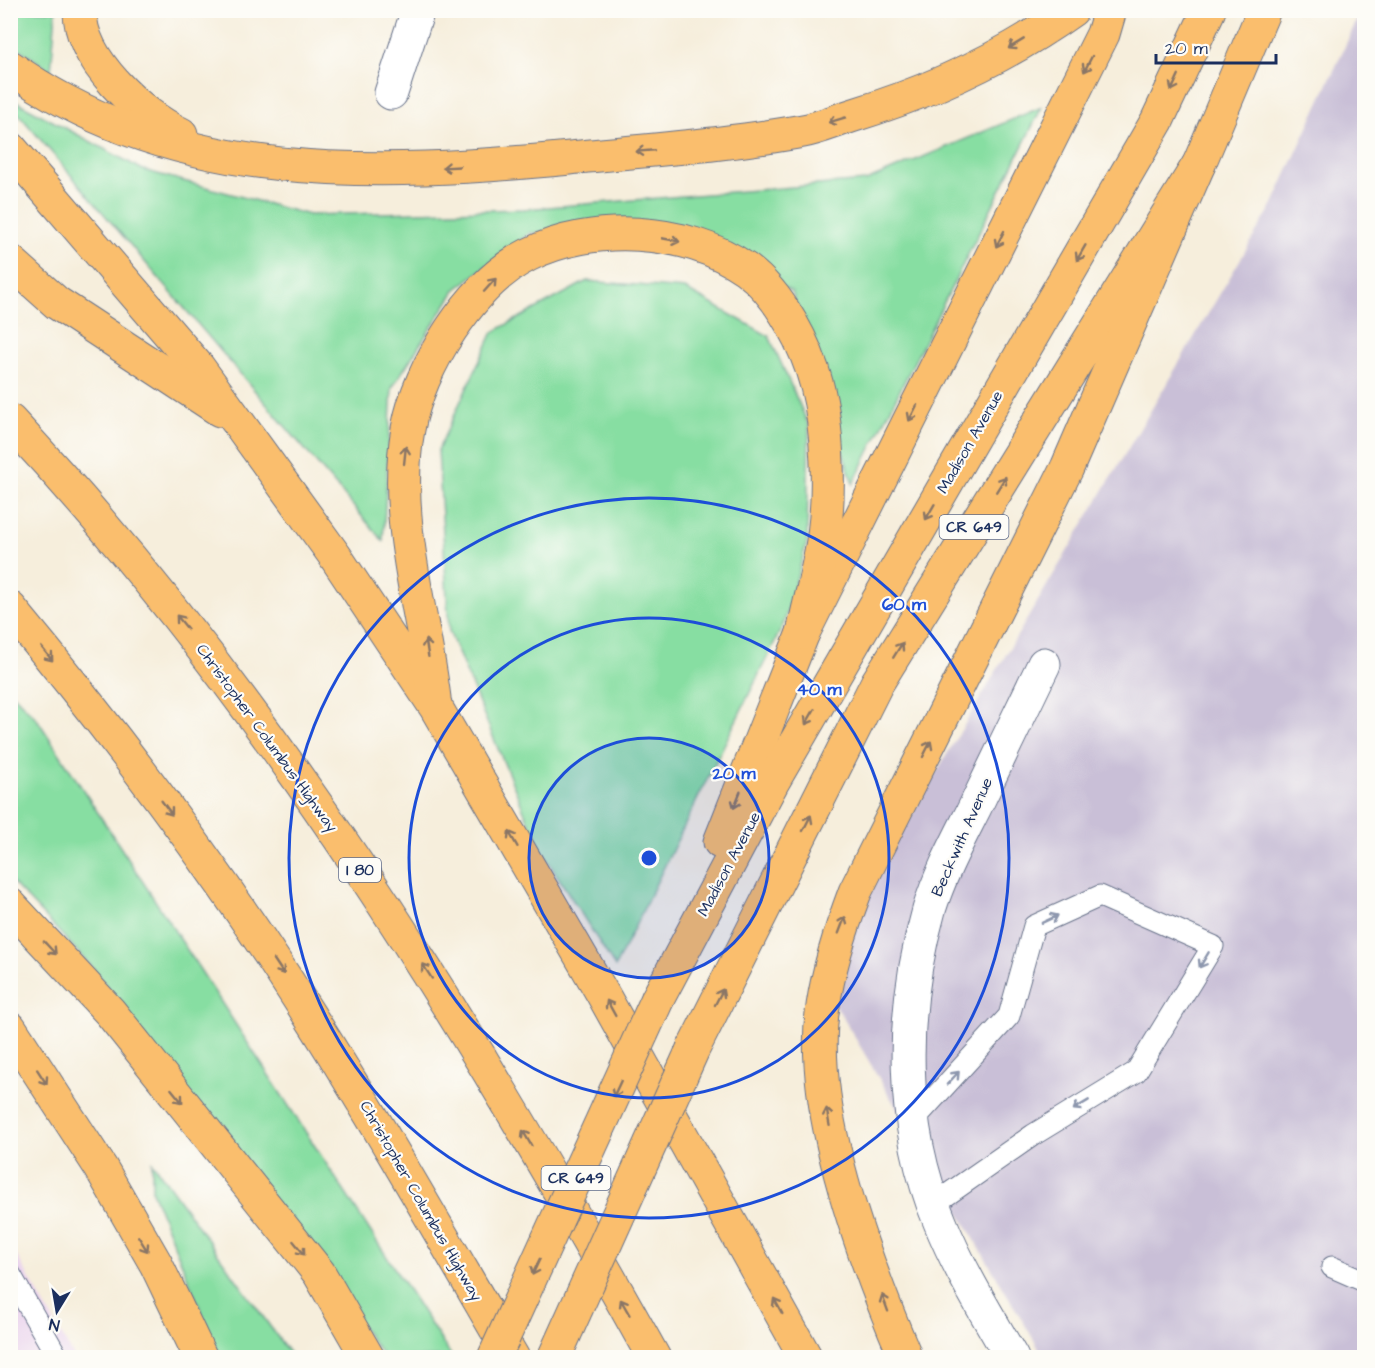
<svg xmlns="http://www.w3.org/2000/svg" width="1375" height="1368" viewBox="0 0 1375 1368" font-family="'Architects Daughter',sans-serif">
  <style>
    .built { fill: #e9d1ed }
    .industrial { fill: #c9bfd7 }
    .green { fill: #87dea2; stroke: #518680; stroke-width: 1.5 }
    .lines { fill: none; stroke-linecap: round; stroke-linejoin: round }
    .lane-casing { stroke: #68728a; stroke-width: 23 }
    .street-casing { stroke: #68728a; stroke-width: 35 }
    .primary-casing { stroke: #68728a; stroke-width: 35 }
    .highway-casing { stroke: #68728a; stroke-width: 35 }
    .lane { stroke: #fff; stroke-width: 21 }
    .street { stroke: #fff; stroke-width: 33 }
    .primary { stroke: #fabe6d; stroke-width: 33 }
    .highway { stroke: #fabe6d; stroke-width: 33 }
    .primary-bridge-casing { stroke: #68728a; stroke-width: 35; stroke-linecap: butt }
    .primary-bridge { stroke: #fabe6d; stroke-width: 33 }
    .oneway { stroke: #8a7666 }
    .oneway2 { stroke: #8d97ae }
    .ring { fill: none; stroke: #1d4ed8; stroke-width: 3 }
    .labels { text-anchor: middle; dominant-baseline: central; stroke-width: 4.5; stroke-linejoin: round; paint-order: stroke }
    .shield { fill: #fdfcf7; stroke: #5f6c8c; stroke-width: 1.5 }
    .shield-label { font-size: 15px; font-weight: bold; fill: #1b2f5e }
    .street-label { font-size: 16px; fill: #1b2f5e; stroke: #fdfcf7 }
    .centre { fill: #1d4ed8; stroke: #fdfcf7; stroke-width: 3 }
    .ring-label { font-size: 18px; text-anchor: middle; font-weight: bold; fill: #1d4ed8; stroke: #fdfcf7; stroke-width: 4.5; stroke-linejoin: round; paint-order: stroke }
  </style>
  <rect width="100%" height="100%" fill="#fdfcf7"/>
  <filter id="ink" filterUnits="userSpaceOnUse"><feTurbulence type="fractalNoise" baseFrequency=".0167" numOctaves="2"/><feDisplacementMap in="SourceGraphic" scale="12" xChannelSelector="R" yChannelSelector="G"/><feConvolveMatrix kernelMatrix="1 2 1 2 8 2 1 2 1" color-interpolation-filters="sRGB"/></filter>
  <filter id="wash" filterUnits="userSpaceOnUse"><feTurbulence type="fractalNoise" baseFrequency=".008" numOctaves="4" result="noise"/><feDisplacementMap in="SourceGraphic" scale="24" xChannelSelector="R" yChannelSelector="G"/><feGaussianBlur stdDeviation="1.35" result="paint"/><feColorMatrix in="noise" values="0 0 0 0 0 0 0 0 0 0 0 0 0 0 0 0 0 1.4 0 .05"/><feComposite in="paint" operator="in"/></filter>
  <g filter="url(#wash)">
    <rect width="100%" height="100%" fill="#f6eedc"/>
    <polygon class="built" points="11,1246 74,1357 11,1357"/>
    <polygon class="industrial" points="1361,11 1364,11 1364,1357 1044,1357 825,987 883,862 1272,206"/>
    <g class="green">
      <polygon points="11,10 56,11 51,71 11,43"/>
      <polygon points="10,98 143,170 309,215 524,209 866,181 1042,107 853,484 792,292 666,224 530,233 456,289 392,388 383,541 11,105"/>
      <polygon points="587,281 685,289 769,336 809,426 807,542 784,623 615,967 539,847 449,631 438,450 493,332"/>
      <polygon points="10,691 37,719 452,1357 384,1357 93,968 11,881"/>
      <polygon points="152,1162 292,1357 220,1357 152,1191"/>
    </g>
  </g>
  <g filter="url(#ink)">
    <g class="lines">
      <g class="lane-casing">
        <g id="lane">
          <polyline points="913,1121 1009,1016 1034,926 1100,896 1213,946 1136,1072 1033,1135 934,1204"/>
          <polyline points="1332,1267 1364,1281"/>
          <polyline points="10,1274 58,1358"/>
        </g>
      </g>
      <g class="street-casing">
        <g id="street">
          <polyline points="391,93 418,10"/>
          <path d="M1012 1358C986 1313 959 1269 940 1222 899 1124 900 1011 929 910 940 874 958 841 975 807 998 759 1021 712 1044 664"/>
        </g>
      </g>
      <g class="primary-casing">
        <g id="primary">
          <polyline points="720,842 803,633 1103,34 1110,10"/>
          <polyline points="658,998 772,783 1157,121 1209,10"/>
          <polyline points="693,1049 877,683 1199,164 1264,10"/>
        </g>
      </g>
      <g class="highway-casing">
        <g id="highway">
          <path d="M80 10C79 60 141 115 181 134"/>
          <path d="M10 67C176 186 378 176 570 158 648 150 726 145 803 131 819 128 835 121 851 116 929 92 1005 58 1072 10"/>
          <polyline points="10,148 198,367 335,556 435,706 601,991 806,1358"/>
          <polyline points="10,261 57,303 220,410"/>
          <path d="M10 421C270 699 470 1026 654 1358"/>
          <path d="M10 608C108 726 201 848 284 976 365 1100 438 1230 513 1358"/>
          <path d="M434 698C423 611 392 517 408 429 419 367 471 284 528 255 591 223 686 227 746 269 780 294 807 346 817 386 828 428 830 492 824 535 819 568 810 601 803 633"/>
          <polyline points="10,905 110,1012 319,1273 368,1358"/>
          <polyline points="10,1028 101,1168 156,1264 201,1358"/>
          <path d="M906 1358C865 1262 807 1109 823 1006 829 966 841 929 855 892L1067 468 1199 164"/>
        </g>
      </g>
      <use href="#lane" class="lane"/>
      <use href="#street" class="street"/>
      <use href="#primary" class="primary"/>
      <use href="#highway" class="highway"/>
      <g class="primary-bridge-casing">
        <g id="primary-bridge">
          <polyline points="494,1358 658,998"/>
          <polyline points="554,1358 693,1049"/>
        </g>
      </g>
      <use href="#primary-bridge" class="primary-bridge"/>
    </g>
    <defs><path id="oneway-shaft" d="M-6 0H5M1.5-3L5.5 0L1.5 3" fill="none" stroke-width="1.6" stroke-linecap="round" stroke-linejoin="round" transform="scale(1.5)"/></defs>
    <g class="oneway">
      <use href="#oneway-shaft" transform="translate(1016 44) rotate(149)"/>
      <use href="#oneway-shaft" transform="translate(1088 64) rotate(117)"/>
      <use href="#oneway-shaft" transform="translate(1175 83) rotate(115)"/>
      <use href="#oneway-shaft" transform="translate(837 120) rotate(163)"/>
      <use href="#oneway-shaft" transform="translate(645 151) rotate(175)"/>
      <use href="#oneway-shaft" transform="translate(451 167) rotate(177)"/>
      <use href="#oneway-shaft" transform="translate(1000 239) rotate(117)"/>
      <use href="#oneway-shaft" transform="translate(671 240) rotate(11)"/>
      <use href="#oneway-shaft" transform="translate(1081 253) rotate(120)"/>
      <use href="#oneway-shaft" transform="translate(490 285) rotate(-48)"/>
      <use href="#oneway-shaft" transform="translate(913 413) rotate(117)"/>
      <use href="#oneway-shaft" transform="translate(405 455) rotate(-84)"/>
      <use href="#oneway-shaft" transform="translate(1001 484) rotate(-58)"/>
      <use href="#oneway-shaft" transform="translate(930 512) rotate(120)"/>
      <use href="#oneway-shaft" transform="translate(182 622) rotate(-129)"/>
      <use href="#oneway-shaft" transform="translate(427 648) rotate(-99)"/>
      <use href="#oneway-shaft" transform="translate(898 650) rotate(-58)"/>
      <use href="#oneway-shaft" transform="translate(47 654) rotate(51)"/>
      <use href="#oneway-shaft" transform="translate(810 717) rotate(120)"/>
      <use href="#oneway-shaft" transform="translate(927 749) rotate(-63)"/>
      <use href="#oneway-shaft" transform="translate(737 800) rotate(112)"/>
      <use href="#oneway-shaft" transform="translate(167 808) rotate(53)"/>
      <use href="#oneway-shaft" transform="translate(807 823) rotate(-63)"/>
      <use href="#oneway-shaft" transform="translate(513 839) rotate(-120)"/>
      <use href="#oneway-shaft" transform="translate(842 925) rotate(-69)"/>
      <use href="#oneway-shaft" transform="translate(50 948) rotate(47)"/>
      <use href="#oneway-shaft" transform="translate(279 967) rotate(56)"/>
      <use href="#oneway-shaft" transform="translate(427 971) rotate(-123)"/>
      <use href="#oneway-shaft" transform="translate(719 997) rotate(-63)"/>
      <use href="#oneway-shaft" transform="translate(611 1008) rotate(-119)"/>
      <use href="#oneway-shaft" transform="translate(42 1077) rotate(57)"/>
      <use href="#oneway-shaft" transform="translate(617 1089) rotate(115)"/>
      <use href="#oneway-shaft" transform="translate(177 1096) rotate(51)"/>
      <use href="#oneway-shaft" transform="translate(828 1117) rotate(-100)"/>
      <use href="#oneway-shaft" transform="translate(527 1138) rotate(-120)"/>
      <use href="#oneway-shaft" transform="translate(143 1244) rotate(58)"/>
      <use href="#oneway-shaft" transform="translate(299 1248) rotate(51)"/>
      <use href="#oneway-shaft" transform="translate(536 1267) rotate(115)"/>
      <use href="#oneway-shaft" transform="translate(885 1303) rotate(-110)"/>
      <use href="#oneway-shaft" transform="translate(778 1306) rotate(-119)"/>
      <use href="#oneway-shaft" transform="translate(625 1307) rotate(-120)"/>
    </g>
    <g class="oneway2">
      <use href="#oneway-shaft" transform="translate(1050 919) rotate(-25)"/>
      <use href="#oneway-shaft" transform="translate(1204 960) rotate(121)"/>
      <use href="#oneway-shaft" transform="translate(953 1078) rotate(-47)"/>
      <use href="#oneway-shaft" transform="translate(1081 1105) rotate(149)"/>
    </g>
  </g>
  <circle cx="649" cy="858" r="120" fill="#1d4ed8" fill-opacity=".12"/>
  <g class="ring">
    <circle cx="649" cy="858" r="120"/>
    <circle cx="649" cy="858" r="240"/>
    <circle cx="649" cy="858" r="360"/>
  </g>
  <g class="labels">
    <g class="shield">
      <rect x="939.5" y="515" width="69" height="24" rx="4.5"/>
      <rect x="339" y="858" width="42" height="24" rx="4.5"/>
      <rect x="541.5" y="1166" width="69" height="24" rx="4.5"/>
    </g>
    <g class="shield-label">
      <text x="974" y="527">CR 649</text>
      <text x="360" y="870">I 80</text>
      <text x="576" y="1178">CR 649</text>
    </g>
    <g class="street-label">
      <text transform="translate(970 442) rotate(-60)">Madison Avenue</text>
      <text transform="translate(267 738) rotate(54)">Christopher Columbus Highway</text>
      <text transform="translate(962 837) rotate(-66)">Beckwith Avenue</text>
      <text transform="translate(729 864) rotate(-62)">Madison Avenue</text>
      <text transform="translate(421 1201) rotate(60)">Christopher Columbus Highway</text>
    </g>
  </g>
  <circle cx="649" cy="858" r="9" class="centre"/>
  <g class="ring-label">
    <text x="904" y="610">60 m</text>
    <text x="819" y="695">40 m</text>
    <text x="734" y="779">20 m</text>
  </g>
  <rect width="1375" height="1368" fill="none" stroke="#fdfcf7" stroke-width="36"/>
  <g transform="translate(57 1311) rotate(191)" stroke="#fdfcf7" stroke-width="4.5" paint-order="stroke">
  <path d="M0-4.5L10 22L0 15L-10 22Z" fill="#1b2f5e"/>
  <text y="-9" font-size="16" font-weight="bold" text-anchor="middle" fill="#1b2f5e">N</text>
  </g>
  <path d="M1156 54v9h120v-9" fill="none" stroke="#1b2f5e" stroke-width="3"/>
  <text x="1165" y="54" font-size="18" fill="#1b2f5e" stroke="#fdfcf7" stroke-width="4.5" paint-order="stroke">20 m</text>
</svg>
